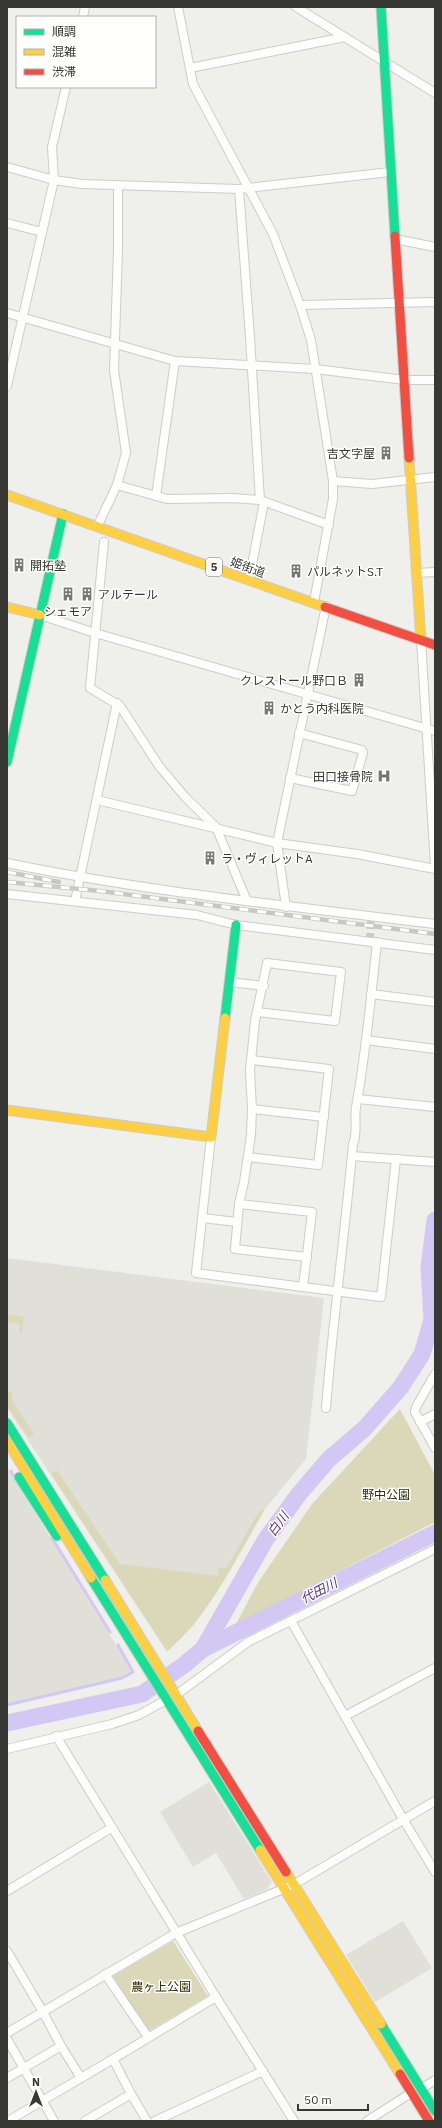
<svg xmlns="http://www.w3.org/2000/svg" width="442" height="2128" viewBox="0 0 442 2128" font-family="'IBM Plex Sans','Noto Sans JP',sans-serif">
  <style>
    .built { fill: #e0e0d8 }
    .green { fill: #dbd8b9 }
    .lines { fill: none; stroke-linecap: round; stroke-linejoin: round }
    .stream { stroke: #d3c7f4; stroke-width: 3 }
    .river { stroke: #d3c7f4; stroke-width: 17 }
    .street-tunnel { stroke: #cacac6; stroke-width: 8; stroke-dasharray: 8 4; stroke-linecap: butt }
    .street-casing { stroke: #ccccc9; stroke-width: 10 }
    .fast-casing { stroke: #ccccc9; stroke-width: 11 }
    .slow-casing { stroke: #ccccc9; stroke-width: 11 }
    .jam-casing { stroke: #ccccc9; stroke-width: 11 }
    .street { stroke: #fdfdfc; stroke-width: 8 }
    .fast { stroke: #16e098; stroke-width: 9 }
    .slow { stroke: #ffcf43; stroke-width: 9 }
    .jam { stroke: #f24e42; stroke-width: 9 }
    .rail-casing { stroke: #c7c7c6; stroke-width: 4.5 }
    .rail { stroke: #fffffe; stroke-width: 3; stroke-dasharray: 9; stroke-linecap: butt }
    .labels { text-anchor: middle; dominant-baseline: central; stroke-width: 3; stroke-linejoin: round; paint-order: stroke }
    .shield { fill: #fffffe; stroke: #737371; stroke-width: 1 }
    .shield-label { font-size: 11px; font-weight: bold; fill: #373734 }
    .poi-label { font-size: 12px; fill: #373734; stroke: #fffffe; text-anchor: start }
    .street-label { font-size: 12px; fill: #373734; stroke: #fffffe }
    .park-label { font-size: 12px; fill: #312d04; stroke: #fffffe }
    .water-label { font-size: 13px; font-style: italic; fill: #573592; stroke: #fffffe }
  </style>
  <rect width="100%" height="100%" fill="#efefeb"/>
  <g class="built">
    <polygon points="7,1258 324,1298 306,1459 265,1509 194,1625 167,1652 7,1408"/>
    <polygon points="7,1467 132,1671 122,1677 7,1704"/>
    <polygon points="209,1782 272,1882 267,1889 244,1899 216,1853 193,1867 160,1812"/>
    <polygon points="403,1921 432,1968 375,2002 346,1955"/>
  </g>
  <g class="green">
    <polygon points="7,1314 24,1317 22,1332 19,1331 20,1324 7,1322"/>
    <polygon points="7,1390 12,1393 13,1402 34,1434 29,1438 7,1406"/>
    <polygon points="400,1409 435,1475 435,1522 236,1624 259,1581 312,1504"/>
    <path d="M57 1470 120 1564 218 1576 219 1568H226L260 1510 264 1511C236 1558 209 1617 167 1651L51 1474Z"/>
    <polygon points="173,1941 208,1996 147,2032 113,1976"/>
  </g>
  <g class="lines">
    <g class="stream">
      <polyline points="11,1471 13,1475"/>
      <polyline points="52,1538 110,1632"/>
      <polyline points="7,1705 122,1678 133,1672 118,1645"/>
    </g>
    <g class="river">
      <polyline points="203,1649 435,1533"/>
      <polyline points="7,1723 142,1694 184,1665 203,1649 266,1539 299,1494 329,1459 364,1429 401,1387 422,1354 432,1320 429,1267 435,1220"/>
    </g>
    <polyline class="street-tunnel" points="370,941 371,916"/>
    <g class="street-casing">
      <g id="street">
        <polyline points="178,7 193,84 273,234 300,305 311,340 333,481 333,499 314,602"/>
        <polyline points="296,7 435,93"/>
        <polyline points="83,17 85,7"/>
        <polyline points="190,68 345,37"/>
        <polyline points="7,167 54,180 82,184 239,189 390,172"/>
        <polyline points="239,189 250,337 260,500"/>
        <polyline points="7,223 42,232"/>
        <polyline points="395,239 435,247"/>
        <polyline points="300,305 435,302"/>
        <polyline points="7,313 175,361 315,369 405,380 435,380"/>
        <polyline points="7,386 54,180 52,147 66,87"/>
        <polyline points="333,481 372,484 435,477"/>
        <polyline points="117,485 167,499 232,498 260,500 329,525"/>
        <polyline points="156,496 175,361"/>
        <polyline points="98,525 117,485 126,453 114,370 118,250 118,186"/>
        <polyline points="104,542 90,688 120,706 159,766 186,798 216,827 247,901"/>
        <polyline points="417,573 435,572"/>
        <polyline points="249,580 264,502"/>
        <polyline points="40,615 95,633 435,731"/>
        <polyline points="421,640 435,865"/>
        <polyline points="290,778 352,791 363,753 362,750 299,733"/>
        <polyline points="97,800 277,843 357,854 435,869"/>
        <path d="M7 863C148 892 292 906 435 924"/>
        <polyline points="7,894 197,915 236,925 435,950"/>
        <polyline points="75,901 117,703"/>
        <polyline points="286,907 277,843 326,606"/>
        <polyline points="230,982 264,986"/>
        <polyline points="371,994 435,1002"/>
        <polyline points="257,1012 335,1021 341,972 267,963 255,1021 252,1051 250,1070 252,1109 251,1135 244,1182 239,1204 235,1249 307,1257"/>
        <polyline points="366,1040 435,1049"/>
        <polyline points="358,1099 435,1107"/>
        <polyline points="252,1109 324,1117"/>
        <polyline points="211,1137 196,1273 303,1287 312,1212 239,1204"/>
        <polyline points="352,1156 435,1162"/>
        <polyline points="248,1157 318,1165 329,1069 251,1060"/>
        <polyline points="202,1218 237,1222"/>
        <polyline points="303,1287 381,1297 396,1159"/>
        <polyline points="435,1374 416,1407 415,1412 435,1448"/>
        <path d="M326 1408C333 1320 345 1232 353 1144 358 1133 354 1119 356 1107 366 1053 371 997 377 942"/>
        <polyline points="420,1422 435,1414"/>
        <polyline points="291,1621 403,1819 435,1872"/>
        <polyline points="176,1695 248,1642 435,1549"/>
        <polyline points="345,1716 435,1668"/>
        <polyline points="56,1736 216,1997 294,2121"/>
        <polyline points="7,1749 112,1724 139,1715 166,1700"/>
        <polyline points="7,1891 111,1828"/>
        <polyline points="7,1951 43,2012 61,2046 7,2078"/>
        <polyline points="105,1974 148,2037"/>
        <polyline points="7,2033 176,1933 293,1885 435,1801"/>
        <polyline points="7,2039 54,2121"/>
        <polyline points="113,2059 216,1997"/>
        <polyline points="81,2078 113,2059 131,2094"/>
        <polyline points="421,2089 435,2080"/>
        <polyline points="8,2121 81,2078 61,2046"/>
        <polyline points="85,2121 131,2094 147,2121"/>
        <polyline points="155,2121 263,2071"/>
        <polyline points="367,2121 411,2093"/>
      </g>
    </g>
    <g class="fast-casing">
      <g id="fast">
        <polyline points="381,7 395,236"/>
        <polyline points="7,762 63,514"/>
        <polyline points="225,1018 236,925"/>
        <polyline points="7,1423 105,1580"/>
        <polyline points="19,1477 57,1536"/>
        <polyline points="91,1578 260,1850"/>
        <polyline points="381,2024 435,2111"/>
      </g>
    </g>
    <g class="slow-casing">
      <g id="slow">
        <polyline points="409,458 421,640"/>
        <polyline points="7,495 325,607"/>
        <polyline points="7,607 40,615"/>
        <polyline points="7,1110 211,1137 225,1018"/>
        <polyline points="7,1441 91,1578"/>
        <polyline points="105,1580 198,1731"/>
        <polyline points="260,1850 400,2074"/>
        <polyline points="286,1872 381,2024"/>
      </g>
    </g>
    <g class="jam-casing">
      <g id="jam">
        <polyline points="395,236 409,458"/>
        <polyline points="325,607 435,645"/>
        <polyline points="198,1731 286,1872"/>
        <polyline points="400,2074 429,2121"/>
      </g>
    </g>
    <use href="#street" class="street"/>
    <use href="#fast" class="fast"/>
    <use href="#slow" class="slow"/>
    <use href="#jam" class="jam"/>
    <g class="rail-casing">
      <g id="rail">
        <polyline points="7,872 59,882"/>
        <polyline points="7,882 100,891 435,934"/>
      </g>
    </g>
    <use href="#rail" class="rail"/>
  </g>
  <defs>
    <g id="building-bare" transform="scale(1.08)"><path d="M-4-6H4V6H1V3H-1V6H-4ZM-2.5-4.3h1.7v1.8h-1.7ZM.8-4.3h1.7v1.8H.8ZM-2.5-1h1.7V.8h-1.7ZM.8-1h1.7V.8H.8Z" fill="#777774" stroke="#fffffe" stroke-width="2.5" paint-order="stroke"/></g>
    <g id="hospital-bare" transform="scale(1.08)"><path d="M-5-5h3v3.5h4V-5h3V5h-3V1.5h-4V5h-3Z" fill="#777774" stroke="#fffffe" stroke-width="2.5" paint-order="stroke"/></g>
  </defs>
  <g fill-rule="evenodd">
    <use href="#building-bare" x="386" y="453"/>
    <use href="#building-bare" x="19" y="565"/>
    <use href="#building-bare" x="296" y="571"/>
    <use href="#building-bare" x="68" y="594"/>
    <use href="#building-bare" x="87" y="594"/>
    <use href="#building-bare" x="359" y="680"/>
    <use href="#building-bare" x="269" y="708"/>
    <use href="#hospital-bare" x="384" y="776"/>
    <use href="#building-bare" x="210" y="858"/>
  </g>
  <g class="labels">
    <rect class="shield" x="206" y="558" width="16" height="18" rx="3"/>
    <g class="shield-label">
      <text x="214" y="567">5</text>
    </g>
    <g class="poi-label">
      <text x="375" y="453" text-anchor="end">吉文字屋</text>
      <text x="30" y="565">開拓塾</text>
      <text x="307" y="571">パルネットS.T</text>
      <text x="98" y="594">アルテール</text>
      <text x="68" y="611" text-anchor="middle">シェモア</text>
      <text x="348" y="680" text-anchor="end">クレストール野口Ｂ</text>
      <text x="280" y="708">かとう内科医院</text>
      <text x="373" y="776" text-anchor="end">田口接骨院</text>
      <text x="221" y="858">ラ・ヴィレットA</text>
    </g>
    <g class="street-label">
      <text transform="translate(248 567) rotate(20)">姫街道</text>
    </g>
    <g class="park-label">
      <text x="386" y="1494">野中公園</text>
      <text x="161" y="1986">農ヶ上公園</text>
    </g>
    <g class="water-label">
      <text transform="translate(278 1524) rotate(-54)">白川</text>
      <text transform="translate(319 1591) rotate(-27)">代田川</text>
    </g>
  </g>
  <rect width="442" height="2128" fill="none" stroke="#373734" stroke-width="16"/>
  <rect x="16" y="16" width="140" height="72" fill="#fffffe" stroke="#afafad"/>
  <rect x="24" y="29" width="20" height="6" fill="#16e098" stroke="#afafad"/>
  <text x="52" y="36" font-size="12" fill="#373734">順調</text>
  <rect x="24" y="49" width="20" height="6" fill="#ffcf43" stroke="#afafad"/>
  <text x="52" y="56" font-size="12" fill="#373734">混雑</text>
  <rect x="24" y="69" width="20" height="6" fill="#f24e42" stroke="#afafad"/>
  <text x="52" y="76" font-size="12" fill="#373734">渋滞</text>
  <g transform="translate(36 2092)" stroke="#fffffe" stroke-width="3" paint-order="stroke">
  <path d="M0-3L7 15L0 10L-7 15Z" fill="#373734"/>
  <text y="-6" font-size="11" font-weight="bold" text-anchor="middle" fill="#373734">N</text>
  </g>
  <path d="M298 2104v6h70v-6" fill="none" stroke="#373734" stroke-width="2"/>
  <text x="304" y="2104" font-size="12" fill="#373734" stroke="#fffffe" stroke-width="3" paint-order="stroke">50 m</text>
</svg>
